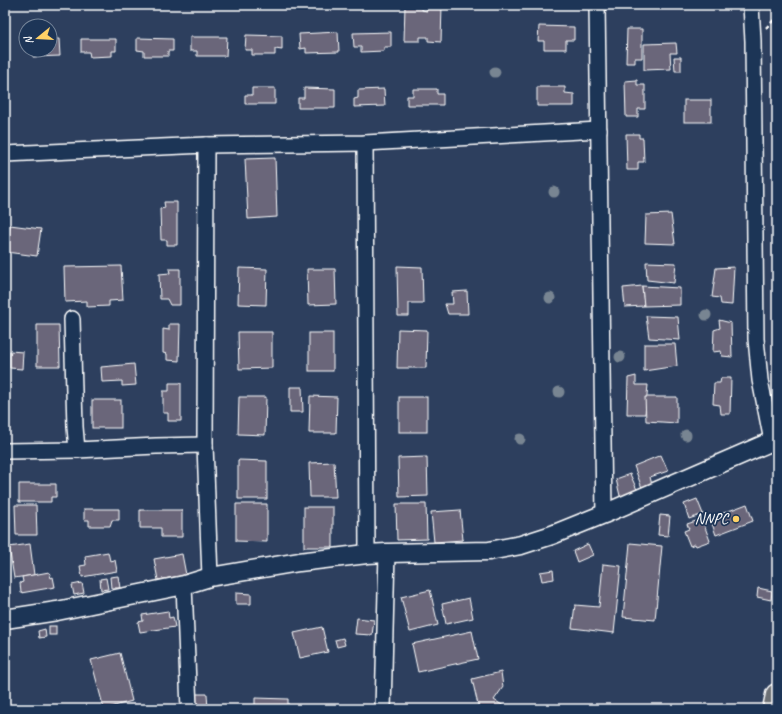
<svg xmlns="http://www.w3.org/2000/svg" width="782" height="714" viewBox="0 0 782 714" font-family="Caveat,sans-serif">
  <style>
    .building { fill: #6b667a; stroke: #fff }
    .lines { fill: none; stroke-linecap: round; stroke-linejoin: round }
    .minor-casing { stroke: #fff; stroke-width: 18 }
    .tertiary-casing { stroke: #fff; stroke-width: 21 }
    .trunk-casing { stroke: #fff; stroke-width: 25 }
    .path { stroke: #fff; stroke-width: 2.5; stroke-dasharray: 4 3; stroke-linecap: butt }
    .minor { stroke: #1d3557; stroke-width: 15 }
    .tertiary { stroke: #1d3557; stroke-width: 18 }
    .trunk { stroke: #6c6f75; stroke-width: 22 }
    .tree { fill: #788592 }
    .poi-dot { fill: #ffd166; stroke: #1d3557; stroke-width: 1.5 }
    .labels { text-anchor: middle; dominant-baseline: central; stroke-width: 3.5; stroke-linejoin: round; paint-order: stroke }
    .poi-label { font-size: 16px; fill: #fff; stroke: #1d3557; text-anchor: end }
  </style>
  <rect width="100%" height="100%" fill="#2d3f5e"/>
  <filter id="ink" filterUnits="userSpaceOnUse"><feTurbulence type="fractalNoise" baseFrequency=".025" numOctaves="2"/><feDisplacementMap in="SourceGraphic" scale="8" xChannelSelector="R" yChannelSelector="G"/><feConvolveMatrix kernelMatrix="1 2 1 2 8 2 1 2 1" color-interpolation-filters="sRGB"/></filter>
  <g filter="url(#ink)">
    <g class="building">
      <polygon points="405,5 422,5 422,10 427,11 427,5 442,5 441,42 428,41 428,37 420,37 420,41 404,41"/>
      <polygon points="539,26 574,27 574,40 566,40 566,49 544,49 544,41 538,41"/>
      <polygon points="627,29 642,29 642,58 635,58 635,63 626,63"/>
      <polygon points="338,32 339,52 306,53 306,48 300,49 299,34"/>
      <polygon points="391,32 391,47 384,47 384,51 361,52 361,47 354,47 353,33"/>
      <polygon points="246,35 282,36 282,50 275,49 275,55 252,55 252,50 245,50"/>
      <polygon points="190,37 227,37 226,56 197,56 197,51 190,51"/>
      <polygon points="137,38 173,39 173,51 168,51 168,56 144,56 144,51 137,50"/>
      <polygon points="50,39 59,39 60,56 33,57 33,51 28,51 28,50 50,50"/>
      <polygon points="81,39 116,39 116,51 112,51 112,56 90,57 89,52 81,52"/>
      <polygon points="676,43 677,53 670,53 671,69 644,70 644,44"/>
      <polygon points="674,57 681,57 681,71 675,71"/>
      <polygon points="637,80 637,85 645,85 645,109 638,109 638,117 626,117 625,81"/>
      <polygon points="537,87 565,87 565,93 574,94 574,106 537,106"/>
      <polygon points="252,88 275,88 275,104 245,104 245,95 252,95"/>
      <polygon points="304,88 335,89 335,108 298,108 298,98 304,98"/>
      <polygon points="384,89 385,106 354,107 354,99 358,98 358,90"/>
      <polygon points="413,89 437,89 437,94 443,94 443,105 407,105 407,96 413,96"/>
      <rect x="684" y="100" width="27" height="22"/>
      <polygon points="626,134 639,134 639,138 643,138 644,162 638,162 638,170 627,170"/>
      <polygon points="275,158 277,217 248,219 245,159"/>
      <polygon points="164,202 177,202 177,245 167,245 167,240 161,240 160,209 165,208"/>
      <polygon points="671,214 675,244 645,243 646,215"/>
      <polygon points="10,225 41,229 37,256 6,252"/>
      <polygon points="646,262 676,263 674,283 647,280"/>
      <polygon points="121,266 123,300 109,301 109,306 87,307 87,301 65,302 64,267"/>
      <polygon points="397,266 422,267 423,303 409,303 409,316 398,316"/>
      <polygon points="734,267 732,305 721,304 720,298 712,297 716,268"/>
      <polygon points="239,268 267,269 266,305 238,304"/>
      <polygon points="169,269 180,269 180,305 170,305 167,299 160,299 159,274 170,273"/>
      <polygon points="307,269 335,269 336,304 308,305"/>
      <polygon points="642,286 644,306 625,307 623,288"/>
      <polygon points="642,286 680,288 680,305 644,306"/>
      <polygon points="467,291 468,314 448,314 445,304 453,304 452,292"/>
      <polygon points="646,316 678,317 680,340 649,338"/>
      <polygon points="719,320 731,323 732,357 722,356 721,351 713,352 714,330 720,328"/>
      <polygon points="169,324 180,324 179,361 167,360 167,354 163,353 163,329 169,330"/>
      <polygon points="37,325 59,325 60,366 37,366"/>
      <polygon points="398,329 427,330 426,368 397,368"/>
      <polygon points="238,332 272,332 272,368 239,369"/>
      <rect x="309" y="333" width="24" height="38"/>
      <polygon points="644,344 675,344 677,366 644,371"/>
      <polygon points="10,351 23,352 22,369 10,368"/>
      <polygon points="134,364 136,385 122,386 122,381 102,382 101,367"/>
      <polygon points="636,376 636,385 648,385 645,414 627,414 628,378"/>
      <polygon points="721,378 731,378 730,414 721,414 720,405 713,404 714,383 720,383"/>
      <polygon points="169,383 181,383 181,421 168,421 168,413 163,413 163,391 169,391"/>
      <polygon points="290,387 302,387 303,412 290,412"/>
      <polygon points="310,396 337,397 336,433 309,433"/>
      <polygon points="239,397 266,397 265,435 238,434"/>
      <rect x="399" y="397" width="28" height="35"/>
      <polygon points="645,397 677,397 677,423 646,421"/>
      <rect x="92" y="400" width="29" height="28"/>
      <polygon points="661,455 668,471 650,477 652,485 642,488 634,466"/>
      <polygon points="427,457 428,496 399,497 398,458"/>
      <polygon points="238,460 267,461 267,499 238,499"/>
      <polygon points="334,462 336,497 310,497 309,463"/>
      <polygon points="630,474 638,492 621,500 616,479"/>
      <polygon points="19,484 56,484 56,497 51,497 51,502 19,502"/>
      <polygon points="697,499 703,514 689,519 684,504"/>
      <polygon points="236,504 267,504 267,542 236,541"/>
      <polygon points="396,504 426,504 427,539 397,540"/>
      <polygon points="747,504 753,521 716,535 710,518"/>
      <polygon points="15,505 36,505 37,535 16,535"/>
      <rect x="304" y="507" width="29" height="40"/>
      <polygon points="84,509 119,509 119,520 112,520 110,526 89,526 89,520 84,520"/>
      <polygon points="140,510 182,510 182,537 161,537 161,528 140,528"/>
      <polygon points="460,510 463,540 434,542 431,512"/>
      <polygon points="660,515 670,516 668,536 658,535"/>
      <polygon points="702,519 710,541 696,546 695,544 690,546 684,531 689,529 687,524"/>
      <polygon points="630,543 662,546 655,620 623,617"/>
      <polygon points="30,544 34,575 14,578 9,547"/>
      <polygon points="588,544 593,555 577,562 573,551"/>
      <polygon points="108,552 110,561 115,560 117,571 82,577 80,566 86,565 85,556"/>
      <polygon points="182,554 186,575 158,580 154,559"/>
      <polygon points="603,564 621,566 614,633 572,628 575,605 599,607"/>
      <polygon points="553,570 554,579 542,581 540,572"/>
      <polygon points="49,572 51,578 53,577 55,587 21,593 20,583 23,582 22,577"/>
      <polygon points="118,576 120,588 111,588 110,577"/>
      <polygon points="106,578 108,589 101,590 100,579"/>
      <polygon points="82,583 84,593 74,595 72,585"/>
      <polygon points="758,588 772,591 771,600 757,597"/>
      <polygon points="8,590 9,602 5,603 5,591"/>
      <polygon points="430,590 438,625 410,632 401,597"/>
      <polygon points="236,593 251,594 251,604 236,604"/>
      <polygon points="469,598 473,618 446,624 442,604"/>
      <polygon points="168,611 169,618 173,617 175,627 140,632 138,622 143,621 142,615"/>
      <polygon points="357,618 374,620 372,635 355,634"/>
      <rect x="49" y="626" width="7" height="9"/>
      <polygon points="322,627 328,652 300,658 294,633"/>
      <polygon points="45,629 46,637 39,638 38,631"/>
      <polygon points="472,631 478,659 418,672 412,644"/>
      <polygon points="343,638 345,645 337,647 335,640"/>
      <polygon points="120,653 132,701 104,709 91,660"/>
      <polygon points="501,672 503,687 494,700 507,708 507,709 479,709 472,679"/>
      <polygon points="195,694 207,694 208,709 195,709"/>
      <polygon points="255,698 288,699 288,709 255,709"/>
    </g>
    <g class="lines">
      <g class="minor-casing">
        <g id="minor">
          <polyline points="597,5 604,514"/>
          <polyline points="751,5 753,41 756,339 760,380 772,441"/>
          <polyline points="365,143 367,554"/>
          <polyline points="206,145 205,445 210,577"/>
          <polyline points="5,154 206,145 365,143 599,130"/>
          <polyline points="72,319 75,427 77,450"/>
          <polyline points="5,451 77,450 156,446 205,445"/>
          <polyline points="184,585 189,709"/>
          <polyline points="383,709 387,553"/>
        </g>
      </g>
      <g class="tertiary-casing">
        <polyline id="tertiary" points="5,619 57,611 184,585 210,577 299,562 367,554 387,553 489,551 521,545 552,535 604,514 777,439"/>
      </g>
      <g class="trunk-casing">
        <polyline id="trunk" points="774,709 777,695"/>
      </g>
      <polyline class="path" points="766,28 777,17"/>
      <use href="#minor" class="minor"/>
      <use href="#tertiary" class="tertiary"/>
      <use href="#trunk" class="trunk"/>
    </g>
    <g class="tree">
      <circle cx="495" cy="72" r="5.5"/>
      <circle cx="554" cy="192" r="5.5"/>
      <circle cx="550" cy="298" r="5.5"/>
      <circle cx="706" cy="315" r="5.5"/>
      <circle cx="620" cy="357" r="5.5"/>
      <circle cx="559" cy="392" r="5.5"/>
      <circle cx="686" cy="435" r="5.5"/>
      <circle cx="520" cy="439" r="5.5"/>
    </g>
  </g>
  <circle class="poi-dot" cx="736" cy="519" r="4"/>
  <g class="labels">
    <g class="poi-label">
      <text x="728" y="519">NNPC</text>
    </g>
  </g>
  <rect width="782" height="714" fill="none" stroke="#1d3557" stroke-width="20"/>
  <rect x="10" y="10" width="762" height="694" fill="none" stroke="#fff" stroke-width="1.5" filter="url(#ink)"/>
  <g transform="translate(38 38) rotate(252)"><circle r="19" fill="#1d3557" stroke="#77869a"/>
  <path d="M0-3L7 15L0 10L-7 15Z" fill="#ffd166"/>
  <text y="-6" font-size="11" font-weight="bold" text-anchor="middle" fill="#ffffff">N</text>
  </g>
</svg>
